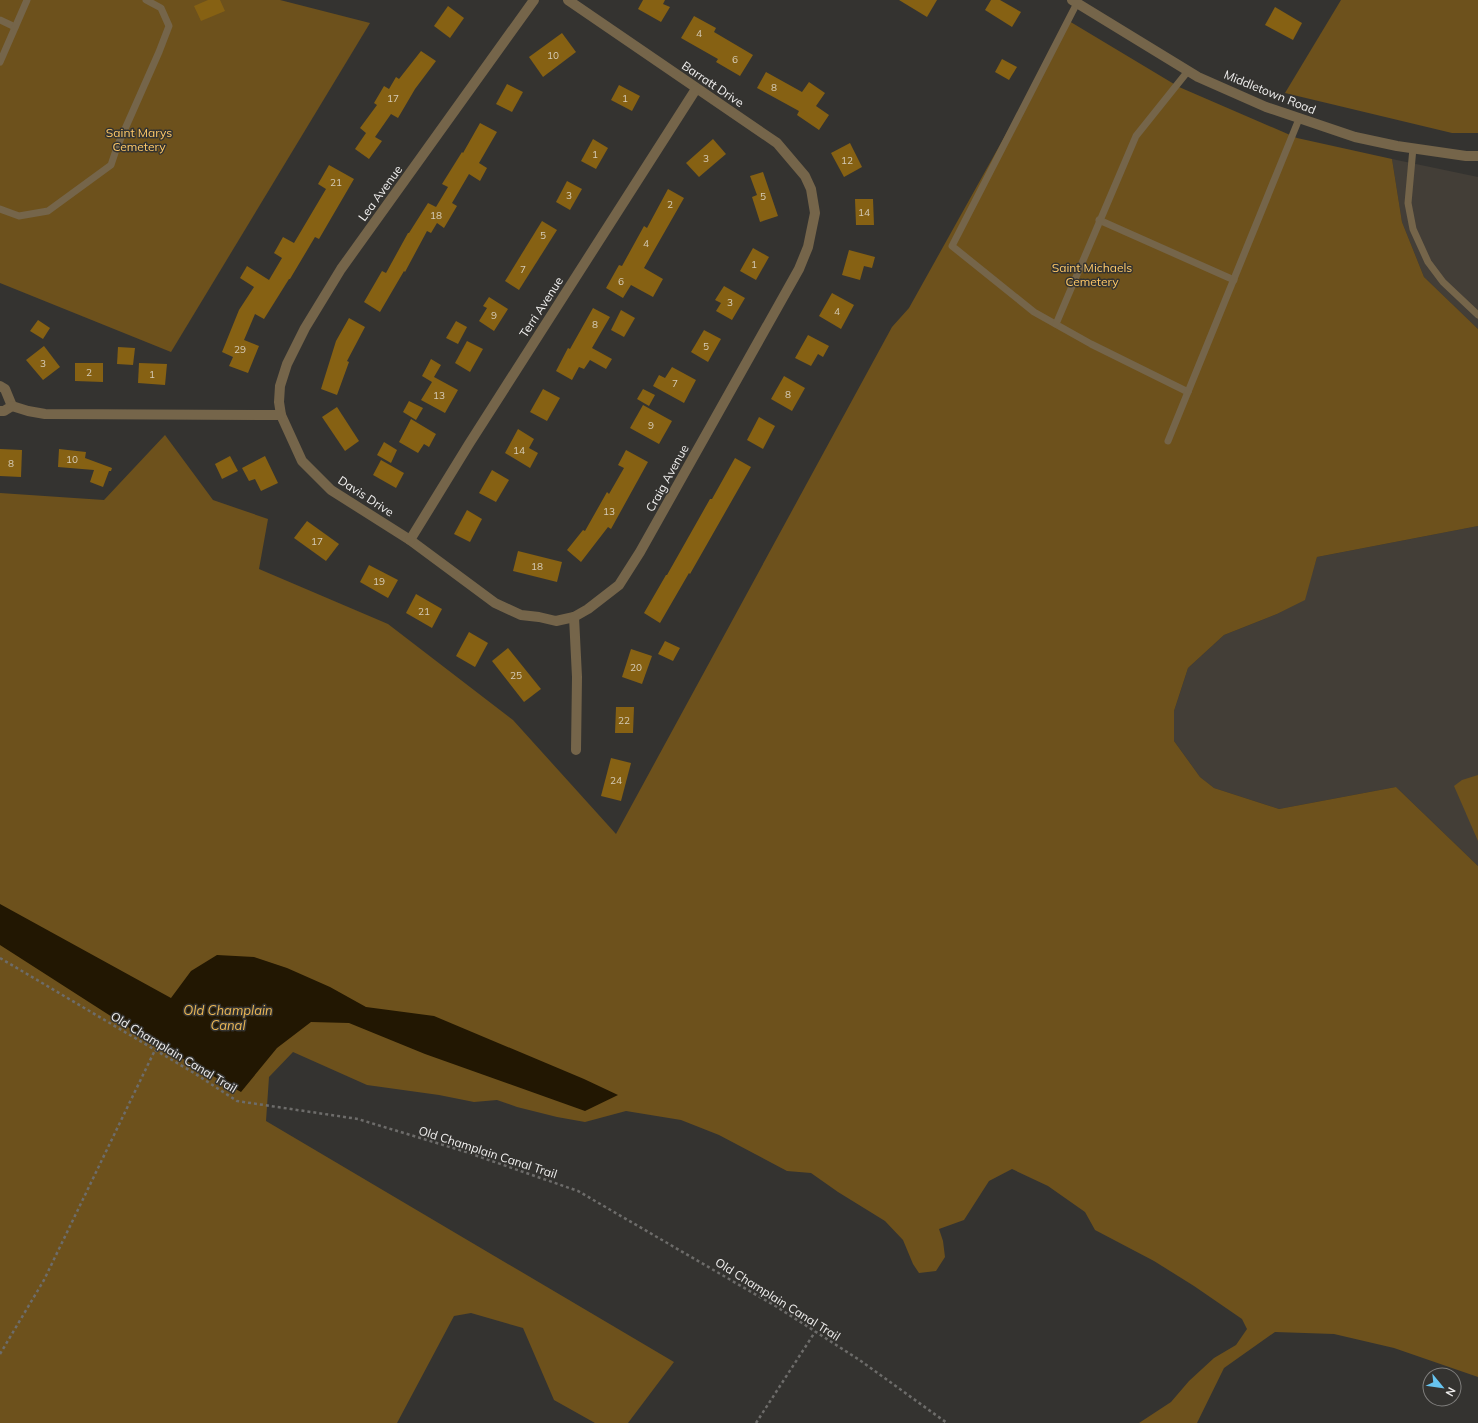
<svg xmlns="http://www.w3.org/2000/svg" width="1478" height="1423" viewBox="0 0 1478 1423" font-family="Mulish,sans-serif">
  <style>
    .built { fill: #433e37 }
    .green { fill: #6d511c }
    .water { fill: #221702 }
    .building { fill: #866113 }
    .lines { fill: none; stroke-linecap: round; stroke-linejoin: round }
    .path { stroke: #6d6c6a; stroke-width: 2.5; stroke-dasharray: 3 3; stroke-linecap: butt }
    .service { stroke: #75654a; stroke-width: 7 }
    .minor { stroke: #75654a; stroke-width: 10 }
    .tertiary { stroke: #75654a; stroke-width: 10 }
    .labels { text-anchor: middle; dominant-baseline: central; stroke-width: 3; stroke-linejoin: round; paint-order: stroke }
    .number-label { font-size: 10px; fill: #d6ccb7 }
    .street-label { font-size: 12px; fill: #f0efee; stroke: #343330 }
    .park-label { font-size: 12px; fill: #ffc968; stroke: #343330 }
    .water-label { font-size: 13px; font-style: italic; fill: #edb855; stroke: #343330 }
  </style>
  <rect width="100%" height="100%" fill="#343330"/>
  <g class="built">
    <polygon points="1392,159 1478,177 1478,329 1424,277 1402,222"/>
    <polygon points="1478,526 1478,866 1396,787 1279,809 1214,788 1200,777 1174,741 1174,711 1188,668 1224,635 1277,614 1304,600 1317,557"/>
  </g>
  <g class="green">
    <polygon points="0,0 280,0 370,23 171,352 0,283"/>
    <polygon points="1341,0 1478,0 1478,133 1452,133 1285,93"/>
    <polygon points="1069,21 1179,87 1297,138 1392,159 1402,222 1424,277 1478,329 1478,526 1317,557 1305,600 1277,614 1224,635 1188,668 1174,711 1174,741 1200,777 1214,788 1279,809 1396,787 1478,866 1478,1377 1394,1348 1334,1334 1275,1332 1224,1368 1197,1423 1139,1423 1171,1402 1189,1381 1214,1358 1236,1345 1247,1329 1242,1319 1194,1286 1154,1261 1095,1230 1085,1212 1048,1186 1012,1169 989,1181 964,1220 939,1229 943,1241 945,1257 936,1271 919,1273 913,1264 903,1240 885,1221 838,1192 811,1173 787,1171 719,1135 681,1120 626,1111 585,1122 557,1117 517,1107 497,1100 474,1102 439,1095 367,1085 293,1052 269,1077 266,1121 674,1362 628,1423 595,1423 554,1400 523,1328 471,1313 454,1316 397,1423 0,1423 0,493 104,500 165,435 213,500 268,519 259,569 388,624 513,720 616,834 892,327 909,308"/>
    <polygon points="1478,775 1478,841 1454,786 1462,780"/>
  </g>
  <polygon class="water" points="0,904 171,998 191,971 217,955 254,957 287,968 330,987 366,1007 434,1016 584,1079 618,1095 585,1111 425,1054 349,1023 311,1022 277,1048 241,1092 134,1031 0,945"/>
  <g class="building">
    <polygon points="208,0 220,0 225,11 201,21 194,6"/>
    <polygon points="643,0 665,0 663,4 670,7 661,22 638,9"/>
    <polygon points="899,0 937,0 927,17"/>
    <polygon points="991,0 1000,0 1021,12 1012,27 985,10"/>
    <polygon points="448,6 464,18 450,38 434,26"/>
    <polygon points="1275,7 1302,23 1293,40 1265,25"/>
    <polygon points="694,16 716,28 714,32 753,55 740,76 716,62 718,59 681,38"/>
    <polygon points="562,33 576,52 543,77 529,57"/>
    <polygon points="421,51 436,61 415,89 398,118 391,114 375,137 382,141 369,159 355,149 366,133 360,128 377,105 374,103 384,86 389,89 396,77 399,79"/>
    <polygon points="1002,59 1017,67 1009,80 995,72"/>
    <polygon points="766,72 802,92 809,82 825,93 816,106 829,115 819,130 797,115 799,111 757,88"/>
    <polygon points="507,84 523,92 512,112 496,104"/>
    <polygon points="619,85 640,96 632,111 611,100"/>
    <polygon points="480,123 497,132 479,163 487,168 480,181 469,174 452,203 457,206 444,228 437,223 431,233 427,231 405,272 404,271 380,312 364,302 382,271 386,273 408,233 409,233 428,203 436,207 448,187 442,184 462,152 463,153"/>
    <polygon points="593,139 608,148 596,169 581,161"/>
    <polygon points="713,139 726,154 699,177 686,163"/>
    <polygon points="850,143 862,167 844,177 831,153"/>
    <polygon points="329,165 354,179 319,239 315,237 290,279 289,279 264,319 255,314 244,340 259,346 248,373 229,366 233,357 222,352 239,310 254,287 240,278 247,266 269,280 282,258 274,253 283,237 294,243 326,189 318,184"/>
    <polygon points="763,172 778,216 760,222 752,197 757,195 750,176"/>
    <polygon points="567,181 582,189 570,210 556,202"/>
    <polygon points="668,189 684,198 644,268 663,279 653,297 631,285 623,298 606,288 619,265 622,266 644,226 647,228"/>
    <polygon points="855,199 873,199 874,225 856,225"/>
    <polygon points="542,221 557,230 519,290 505,281"/>
    <polygon points="753,248 769,257 756,280 740,271"/>
    <polygon points="849,250 875,257 872,268 864,266 860,280 842,275"/>
    <polygon points="724,286 745,298 732,320 716,311 721,303 715,300"/>
    <polygon points="832,293 854,305 841,329 819,316"/>
    <polygon points="489,297 508,309 494,331 479,321 487,308 483,306"/>
    <polygon points="593,308 610,317 592,348 612,359 606,369 590,360 584,369 579,367 572,380 556,371 568,348 570,349"/>
    <polygon points="621,310 635,318 624,337 611,330"/>
    <polygon points="349,318 365,327 347,361 349,362 337,395 321,389 336,341"/>
    <polygon points="38,320 50,328 43,339 30,331"/>
    <polygon points="456,321 467,327 458,344 446,338"/>
    <polygon points="704,330 721,339 708,362 691,352"/>
    <polygon points="808,335 829,346 823,357 818,354 811,366 795,358"/>
    <polygon points="467,341 483,349 470,372 455,363"/>
    <polygon points="44,346 60,367 43,380 26,360"/>
    <polygon points="118,347 135,348 133,365 117,364"/>
    <polygon points="431,359 441,365 434,377 458,390 445,413 421,400 432,382 422,376"/>
    <polygon points="75,363 103,363 103,382 75,381"/>
    <polygon points="139,363 167,364 165,385 138,383"/>
    <polygon points="672,367 696,380 684,403 653,386 659,375 665,378"/>
    <polygon points="784,376 805,388 792,411 771,399"/>
    <polygon points="543,389 560,398 547,421 530,412"/>
    <polygon points="643,389 655,395 649,406 637,399"/>
    <polygon points="409,401 423,408 416,420 403,412"/>
    <polygon points="643,405 672,421 659,444 630,428"/>
    <polygon points="337,407 359,441 345,451 322,417"/>
    <polygon points="759,417 775,426 763,449 747,440"/>
    <polygon points="411,419 436,434 429,447 424,444 418,453 399,442"/>
    <polygon points="518,429 534,439 529,448 538,453 530,468 505,453"/>
    <polygon points="384,442 397,450 391,463 377,455"/>
    <polygon points="0,449 22,450 21,477 0,476"/>
    <polygon points="59,449 86,452 85,458 112,468 111,471 109,471 103,487 90,482 94,470 58,467"/>
    <polygon points="626,450 648,462 611,529 608,527 581,562 567,550 583,530 585,531 607,492 609,494 624,468 618,465"/>
    <polygon points="230,456 238,471 222,479 215,464"/>
    <polygon points="265,456 278,483 261,491 255,479 249,481 242,468"/>
    <polygon points="735,458 751,467 690,574 689,573 660,623 644,613 666,575 667,575 710,499 712,499"/>
    <polygon points="381,460 404,473 396,488 373,475"/>
    <polygon points="492,470 509,480 496,502 479,493"/>
    <polygon points="467,510 482,519 470,542 454,534"/>
    <polygon points="307,521 339,544 326,561 294,538"/>
    <polygon points="518,551 562,562 557,582 513,571"/>
    <polygon points="369,565 398,580 388,598 360,582"/>
    <polygon points="416,594 442,609 432,628 406,613"/>
    <polygon points="469,632 488,643 475,667 456,656"/>
    <polygon points="665,641 680,648 673,661 658,654"/>
    <polygon points="508,648 541,689 524,702 492,661"/>
    <polygon points="631,649 652,656 642,684 622,677"/>
    <polygon points="616,707 634,707 633,733 615,733"/>
    <polygon points="611,758 631,763 621,801 601,796"/>
  </g>
  <g class="lines">
    <g class="path">
      <polyline points="0,958 194,1073 237,1101 358,1119 463,1151 578,1191 777,1307 858,1359 947,1423"/>
      <polyline points="0,1354 44,1280 155,1050"/>
      <polyline points="756,1423 815,1332"/>
    </g>
    <g class="service">
      <polyline points="1077,3 952,246 1034,312 1091,344 1188,392"/>
      <polyline points="0,20 15,27"/>
      <polyline points="0,62 27,0"/>
      <polyline points="1413,148 1408,203 1413,229 1428,262 1443,282 1478,315"/>
      <polyline points="0,209 19,216 48,211 111,165 117,147 159,52 169,26 161,8 146,0"/>
      <polyline points="1099,220 1234,280"/>
      <polyline points="1056,324 1136,136 1188,71"/>
      <polyline points="1168,441 1299,119"/>
    </g>
    <g class="minor">
      <polyline points="534,0 341,269 305,328 287,364 280,386 279,402 281,415 302,461 331,490 410,540 495,603 521,615 539,617 556,621 574,617"/>
      <polyline points="568,0 777,143 805,176 811,189 815,213 808,247 799,269 640,552 619,585 588,609 574,617 577,677 576,750"/>
      <polyline points="0,386 5,389 12,406 4,411 0,411"/>
      <polyline points="12,406 28,411 45,414 281,415"/>
      <polyline points="410,540 469,444 696,89"/>
    </g>
    <polyline class="tertiary" points="1072,0 1198,77 1266,107 1355,137 1397,146 1466,156 1478,156"/>
  </g>
  <g class="labels">
    <g class="number-label">
      <text x="699" y="33">4</text>
      <text x="553" y="55">10</text>
      <text x="735" y="59">6</text>
      <text x="774" y="87">8</text>
      <text x="393" y="98">17</text>
      <text x="625" y="98">1</text>
      <text x="595" y="154">1</text>
      <text x="706" y="158">3</text>
      <text x="847" y="160">12</text>
      <text x="336" y="182">21</text>
      <text x="569" y="195">3</text>
      <text x="763" y="196">5</text>
      <text x="670" y="204">2</text>
      <text x="864" y="212">14</text>
      <text x="436" y="215">18</text>
      <text x="543" y="235">5</text>
      <text x="646" y="243">4</text>
      <text x="754" y="264">1</text>
      <text x="523" y="269">7</text>
      <text x="621" y="281">6</text>
      <text x="730" y="302">3</text>
      <text x="837" y="311">4</text>
      <text x="494" y="315">9</text>
      <text x="595" y="324">8</text>
      <text x="706" y="346">5</text>
      <text x="240" y="349">29</text>
      <text x="43" y="363">3</text>
      <text x="89" y="372">2</text>
      <text x="152" y="374">1</text>
      <text x="675" y="383">7</text>
      <text x="788" y="394">8</text>
      <text x="439" y="395">13</text>
      <text x="651" y="425">9</text>
      <text x="519" y="450">14</text>
      <text x="72" y="459">10</text>
      <text x="11" y="463">8</text>
      <text x="609" y="511">13</text>
      <text x="317" y="541">17</text>
      <text x="537" y="566">18</text>
      <text x="379" y="581">19</text>
      <text x="424" y="611">21</text>
      <text x="636" y="667">20</text>
      <text x="516" y="675">25</text>
      <text x="624" y="720">22</text>
      <text x="616" y="780">24</text>
    </g>
    <g class="street-label">
      <text transform="translate(713 84) rotate(34)">Barratt Drive</text>
      <text transform="translate(1270 92) rotate(22)">Middletown Road</text>
      <text transform="translate(380 193) rotate(-54)">Lea Avenue</text>
      <text transform="translate(541 307) rotate(-57)">Terri Avenue</text>
      <text transform="translate(667 478) rotate(-61)">Craig Avenue</text>
      <text transform="translate(366 496) rotate(33)">Davis Drive</text>
      <text transform="translate(174 1052) rotate(31)">Old Champlain Canal Trail</text>
      <text transform="translate(488 1152) rotate(18)">Old Champlain Canal Trail</text>
      <text transform="translate(778 1299) rotate(32)">Old Champlain Canal Trail</text>
    </g>
    <g class="park-label">
      <text x="139" y="132">Saint Marys<tspan x="139" dy="14">Cemetery</tspan></text>
      <text x="1092" y="267">Saint Michaels<tspan x="1092" dy="14">Cemetery</tspan></text>
    </g>
    <g class="water-label">
      <text x="228" y="1010">Old Champlain<tspan x="228" dy="15">Canal</tspan></text>
    </g>
  </g>
  <g transform="translate(1442 1387) rotate(119)"><circle r="19" fill="#343330" stroke="#7f7e7c"/>
  <path d="M0-3L7 15L0 10L-7 15Z" fill="#67c4f0"/>
  <text y="-6" font-size="11" font-weight="bold" text-anchor="middle" fill="#f0efee">N</text>
  </g>
</svg>
